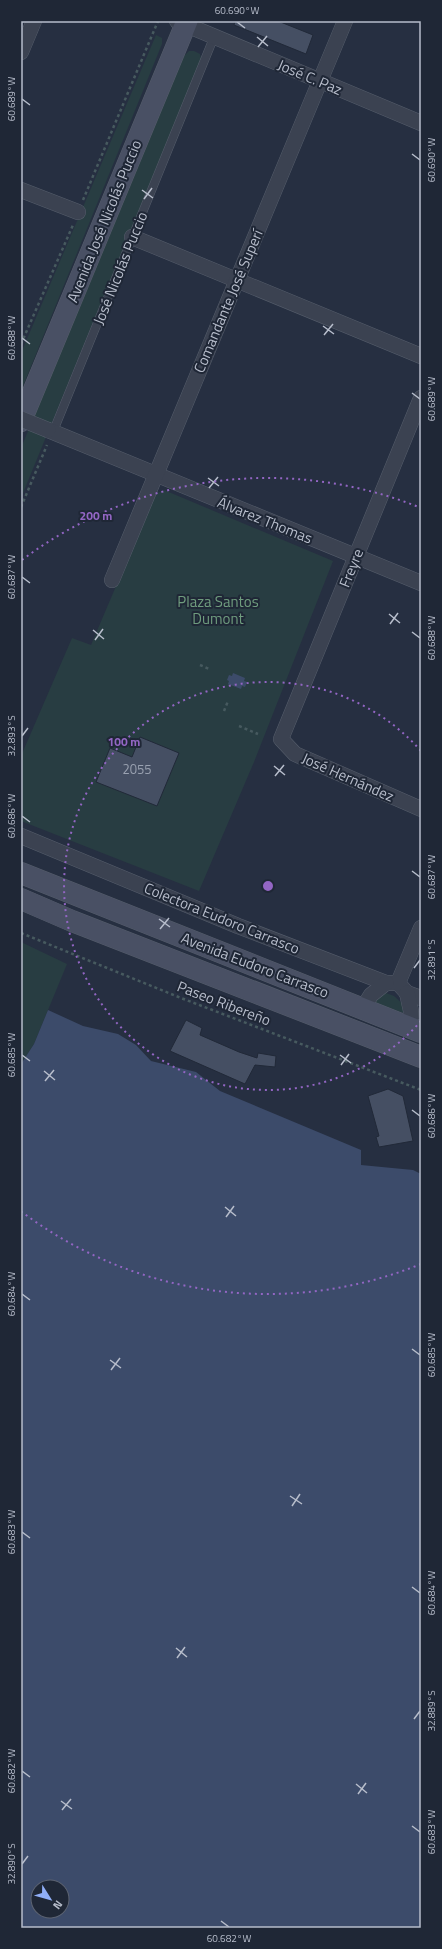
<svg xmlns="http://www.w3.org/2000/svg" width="442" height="1949" viewBox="0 0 442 1949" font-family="'Titillium Web',sans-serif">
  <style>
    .green { fill: #283d42 }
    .water { fill: #3c4b6a; fill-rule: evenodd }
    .building { fill: #454f63; stroke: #212938 }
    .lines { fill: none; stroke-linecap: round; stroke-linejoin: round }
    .lane-casing { stroke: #555d6b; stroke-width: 9 }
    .street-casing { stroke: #555d6b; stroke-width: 16 }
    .secondary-casing { stroke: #555d6b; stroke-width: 22 }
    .path { stroke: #475a5f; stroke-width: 2.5; stroke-dasharray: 3 3; stroke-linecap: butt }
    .lane { stroke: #3b4251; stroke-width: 8 }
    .street { stroke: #3b4251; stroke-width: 15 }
    .secondary { stroke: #495064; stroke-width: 21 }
    .street-bridge-casing { stroke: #555d6b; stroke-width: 16; stroke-linecap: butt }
    .street-bridge { stroke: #3b4251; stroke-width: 15 }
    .ticks { fill: none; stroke: #b7bdcb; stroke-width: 1.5 }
    .ring { fill: none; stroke: #9366c4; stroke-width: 2; stroke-dasharray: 2 4 }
    .labels { text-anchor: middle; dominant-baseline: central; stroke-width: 4; stroke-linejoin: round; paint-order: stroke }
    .number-label { font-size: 13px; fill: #9aa2b1 }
    .street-label { font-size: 15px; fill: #b7bdcb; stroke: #1f2736 }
    .park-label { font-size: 15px; fill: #6f9c7e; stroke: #1f2736 }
    .centre { fill: #9366c4; stroke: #1f2736; stroke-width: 2 }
    .ring-label { font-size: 12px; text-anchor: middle; font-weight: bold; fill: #9366c4; stroke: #1f2736; stroke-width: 4; stroke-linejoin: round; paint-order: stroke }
    .neatline { fill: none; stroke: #b7bdcb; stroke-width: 1.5 }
    .ticks-label { font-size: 10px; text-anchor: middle; fill: #b7bdcb }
  </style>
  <rect width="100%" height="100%" fill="#262f41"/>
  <g class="green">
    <polygon points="156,35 162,38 162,44 21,391 21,353"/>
    <polygon points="189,51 194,51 200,54 201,59 21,498 21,448 184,56"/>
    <polygon points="164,490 333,561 254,762 199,891 21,821 21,756 72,638 91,645 153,499 157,493"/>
    <polygon points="21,942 67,964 34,1044 21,1064"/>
    <polygon points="386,993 394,996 405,1006 403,1013 374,1002 379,995"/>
  </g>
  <g class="water">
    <polygon points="233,673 245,678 244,681 247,682 245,687 242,686 241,689 228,684 229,681 227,680 229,675 232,676"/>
    <path d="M48 1010 83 1026 118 1034 136 1045 151 1061 196 1072 220 1091 361 1150V1165L413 1170 421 1174V1928H21V1064L34 1044ZM38 1887H62V1911H38Z"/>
  </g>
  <g class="building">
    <polygon points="235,21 278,21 313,35 306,54 234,25"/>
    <polygon points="140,737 179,753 157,806 96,782 110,748 132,757"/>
    <polygon points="186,1020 202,1028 200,1035 239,1052 257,1058 258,1053 276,1056 275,1067 255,1065 245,1084 170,1051"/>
    <polygon points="388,1089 403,1096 413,1141 379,1147 376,1137 379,1136 368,1096"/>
  </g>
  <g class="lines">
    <g class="lane-casing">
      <polyline id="lane" points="53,432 214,37"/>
    </g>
    <g class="street-casing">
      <g id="street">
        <polyline points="177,21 421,123"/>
        <polyline points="21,52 34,21"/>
        <polyline points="21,190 78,212"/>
        <polyline points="132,237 421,356"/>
        <polyline points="421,398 281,739 295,754 421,809"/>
        <polyline points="48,430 421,583"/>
        <polyline points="112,580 345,21"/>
        <polyline points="21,836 238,926 386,983 398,983 407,993 421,998"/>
        <polyline points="398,983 421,928"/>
        <polyline points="407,993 411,1011 410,1028"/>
        <polyline points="363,1008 371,995 386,983"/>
      </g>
    </g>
    <g class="secondary-casing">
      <g id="secondary">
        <polyline points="21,421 187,21"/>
        <polyline points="21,873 421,1032"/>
        <polyline points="21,899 72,921 421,1057"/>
      </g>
    </g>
    <g class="path">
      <polyline points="83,200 158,21"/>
      <polyline points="21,344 73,225"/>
      <polyline points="21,507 47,445"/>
      <polyline points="200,665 209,669"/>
      <polyline points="224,711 228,701"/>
      <polyline points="239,726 258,734"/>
      <polyline points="21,933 181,998 421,1090"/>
    </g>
    <use href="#lane" class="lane"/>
    <use href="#street" class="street"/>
    <use href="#secondary" class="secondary"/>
    <g class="street-bridge-casing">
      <polyline id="street-bridge" points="21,419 48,430"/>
    </g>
    <use href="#street-bridge" class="street-bridge"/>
  </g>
  <path class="ticks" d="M237 22 245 28M257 37 268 46M258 47 267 36M22 99 30 105M412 154 420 160M142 190 153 198M144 199 152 188M323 326 334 334M324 335 333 324M22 338 30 344M412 393 420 399M208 478 219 486M209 488 218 477M22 577 30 583M389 614 400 623M390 624 398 613M93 630 104 639M412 632 420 638M95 640 103 629M22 736 28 728M274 766 285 775M275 776 284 765M22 816 30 822M412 871 420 877M159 919 170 927M160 929 169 918M414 968 420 960M22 1055 30 1061M340 1055 351 1063M341 1065 349 1054M44 1071 55 1080M45 1081 54 1070M412 1110 420 1116M225 1207 236 1216M226 1217 234 1206M22 1294 30 1300M412 1349 420 1355M110 1360 121 1368M111 1370 120 1358M290 1496 302 1504M292 1506 300 1494M22 1532 30 1538M412 1587 420 1593M176 1648 187 1657M177 1658 185 1647M414 1719 420 1711M22 1771 30 1777M356 1784 367 1793M358 1794 366 1783M61 1801 72 1809M62 1810 71 1799M412 1826 420 1832M22 1864 28 1856M221 1921 229 1927"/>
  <g class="ring">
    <path d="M421 1021A204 204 0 1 1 421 751"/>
    <path d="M421 1264A408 408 0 0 1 22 1212M22 560A408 408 0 0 1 421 508"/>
  </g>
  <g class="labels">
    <g class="number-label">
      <text x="137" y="769">2055</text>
    </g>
    <g class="street-label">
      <text transform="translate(310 77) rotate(23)">José C. Paz</text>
      <text transform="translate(104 221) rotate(-68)">Avenida José Nicolás Puccio</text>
      <text transform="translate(120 268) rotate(-68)">José Nicolás Puccio</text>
      <text transform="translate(228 301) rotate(-67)">Comandante José Superí</text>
      <text transform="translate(265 520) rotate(22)">Álvarez Thomas</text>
      <text transform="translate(351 568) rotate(-68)">Freyre</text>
      <text transform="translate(348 777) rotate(24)">José Hernández</text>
      <text transform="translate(222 918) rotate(22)">Colectora Eudoro Carrasco</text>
      <text transform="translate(255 965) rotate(21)">Avenida Eudoro Carrasco</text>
      <text transform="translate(224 1003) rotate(21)">Paseo Ribereño</text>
    </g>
    <g class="park-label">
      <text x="218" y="601">Plaza Santos<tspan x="218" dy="17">Dumont</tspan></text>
    </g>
  </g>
  <circle cx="268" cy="886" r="6" class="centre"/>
  <g class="ring-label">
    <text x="96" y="520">200 m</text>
    <text x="124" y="746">100 m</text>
  </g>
  <rect width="442" height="1949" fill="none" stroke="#1f2736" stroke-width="44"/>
  <g transform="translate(50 1899) rotate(127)"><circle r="19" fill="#1f2736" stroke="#5c6372"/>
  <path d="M0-3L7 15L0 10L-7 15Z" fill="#90aef7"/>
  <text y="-6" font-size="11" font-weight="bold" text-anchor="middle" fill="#b7bdcb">N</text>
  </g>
  <rect x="22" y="22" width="398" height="1905" class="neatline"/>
  <g class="ticks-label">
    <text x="237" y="14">60.690°W</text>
    <text transform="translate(11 99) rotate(-90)" y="4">60.689°W</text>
    <text transform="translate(431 160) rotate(-90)" y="4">60.690°W</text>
    <text transform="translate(11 338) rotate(-90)" y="4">60.688°W</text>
    <text transform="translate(431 399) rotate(-90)" y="4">60.689°W</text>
    <text transform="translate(11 577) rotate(-90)" y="4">60.687°W</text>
    <text transform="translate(431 638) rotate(-90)" y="4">60.688°W</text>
    <text transform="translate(11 736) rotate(-90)" y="4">32.893°S</text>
    <text transform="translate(11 816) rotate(-90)" y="4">60.686°W</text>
    <text transform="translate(431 877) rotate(-90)" y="4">60.687°W</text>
    <text transform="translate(431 960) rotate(-90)" y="4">32.891°S</text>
    <text transform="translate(11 1055) rotate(-90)" y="4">60.685°W</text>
    <text transform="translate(431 1116) rotate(-90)" y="4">60.686°W</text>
    <text transform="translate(11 1294) rotate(-90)" y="4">60.684°W</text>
    <text transform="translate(431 1355) rotate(-90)" y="4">60.685°W</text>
    <text transform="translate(11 1532) rotate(-90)" y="4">60.683°W</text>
    <text transform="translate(431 1593) rotate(-90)" y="4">60.684°W</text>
    <text transform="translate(431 1711) rotate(-90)" y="4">32.889°S</text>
    <text transform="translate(11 1771) rotate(-90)" y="4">60.682°W</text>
    <text transform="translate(431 1832) rotate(-90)" y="4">60.683°W</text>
    <text transform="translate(11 1864) rotate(-90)" y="4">32.890°S</text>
    <text x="229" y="1942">60.682°W</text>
  </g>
</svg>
